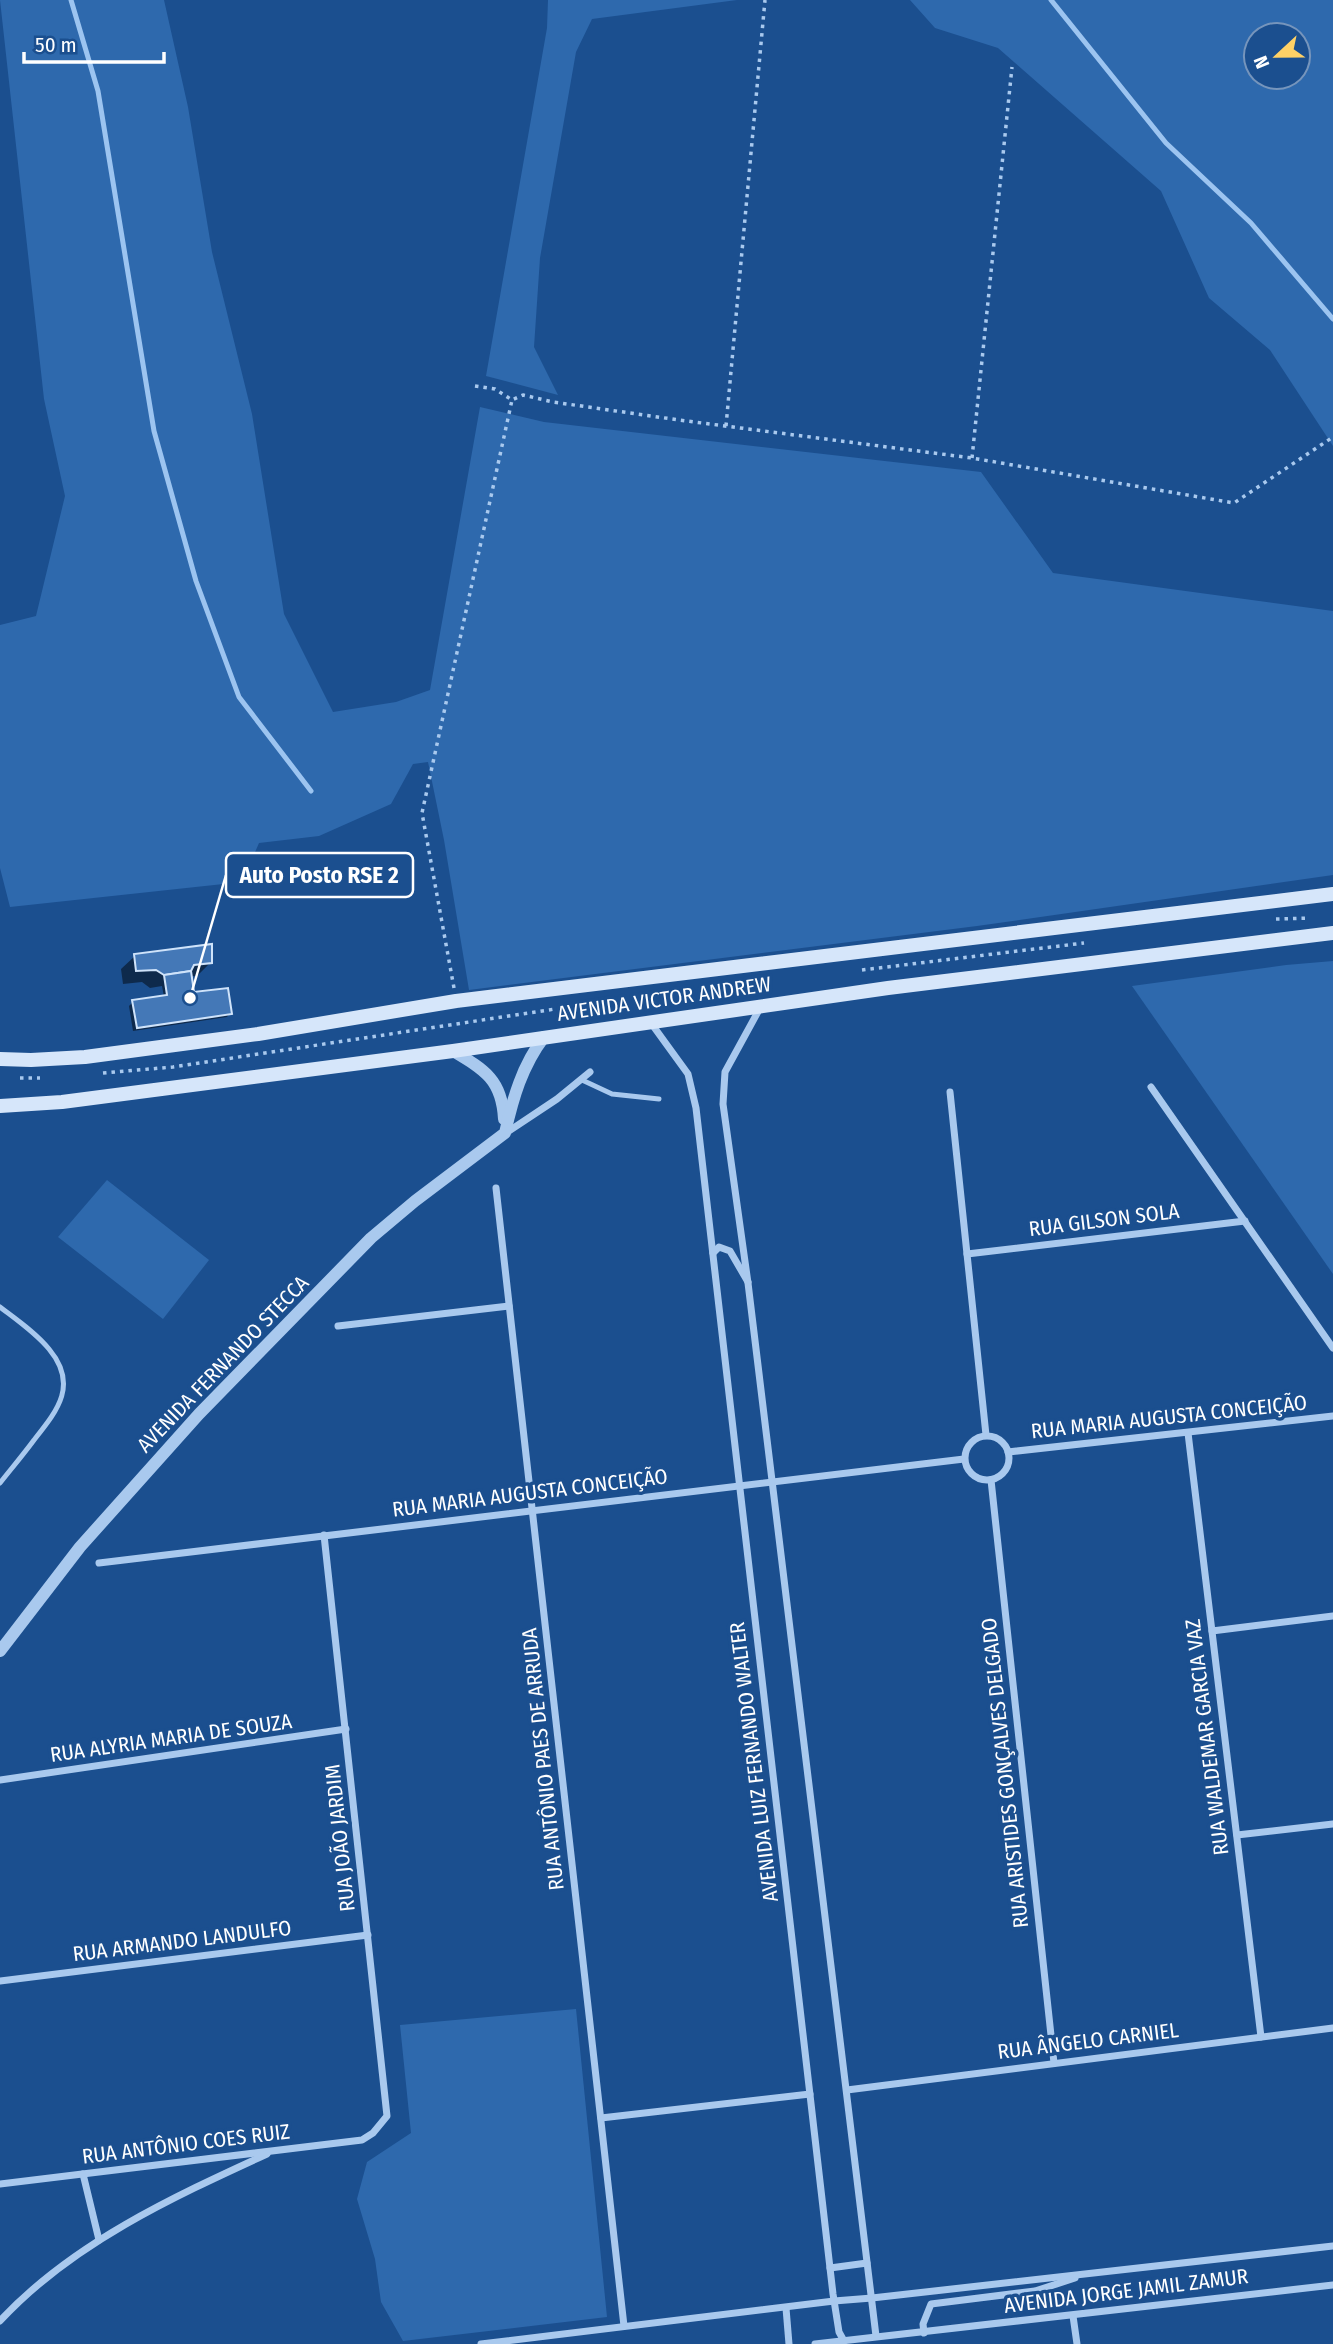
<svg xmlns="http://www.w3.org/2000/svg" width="1333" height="2344" viewBox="0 0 1333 2344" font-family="'Fira Sans Condensed',sans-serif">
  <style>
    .green { fill: #2e69ad; fill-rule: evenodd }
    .shadow { fill: #0007 }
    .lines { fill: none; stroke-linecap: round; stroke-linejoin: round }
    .stream { stroke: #9cc4f0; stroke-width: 5 }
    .building { fill: #4478b7; stroke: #cfe3fa; stroke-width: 2 }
    .path { stroke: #a9c9ee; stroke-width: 3.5; stroke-dasharray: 3.5 5; stroke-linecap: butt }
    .service { stroke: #a9c9ee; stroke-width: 5 }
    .minor { stroke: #a9c9ee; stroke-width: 7 }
    .tertiary { stroke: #a9c9ee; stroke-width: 12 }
    .secondary { stroke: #d6e6fa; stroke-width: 14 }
    .labels { text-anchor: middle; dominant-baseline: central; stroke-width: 7; stroke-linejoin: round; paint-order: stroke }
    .street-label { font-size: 21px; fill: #fff; stroke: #1b4f8f }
    .leader { fill: none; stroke: #fff; stroke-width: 2.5 }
    .callout-dot { fill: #fff; stroke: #1b4f8f; stroke-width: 2.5 }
    .callout { fill: #1b4f8f; stroke: #fff; stroke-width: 2.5 }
    .callout-label { font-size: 23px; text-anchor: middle; font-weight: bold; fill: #fff }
  </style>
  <rect width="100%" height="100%" fill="#1b4f8f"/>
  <g class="green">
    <polygon points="0,0 164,0 188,107 212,252 252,414 284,614 333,712 396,702 430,690 480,407 544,422 981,472 1053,573 1333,611 1333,875 977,926 469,990 444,840 428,762 413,764 391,804 319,836 259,843 242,882 10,907 0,868 0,625 36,616 65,496 44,399"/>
    <polygon points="548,0 737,0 592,19 576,52 540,258 534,347 558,395 486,376 547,28"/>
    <path d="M910 0H1333V446L1270 350 1209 298 1161 191 998 48 935 28ZM1256 35H1298V77H1256Z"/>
    <polygon points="1333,961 1333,1274 1132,986 1286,965"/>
    <polygon points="107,1180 209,1260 163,1319 58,1237"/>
    <polygon points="576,2009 607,2317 403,2341 381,2302 375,2259 357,2199 367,2162 411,2133 400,2025"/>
  </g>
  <polygon class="shadow" points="135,956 210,963 197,976 190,976 193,993 230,1013 227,1017 133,1031 129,1006 133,1002 164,997 162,986 150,988 142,982 123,984 121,969"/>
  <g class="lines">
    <g class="stream">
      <polyline points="71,0 98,91 154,431 196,581 239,697 311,791"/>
      <polyline points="1051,0 1166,143 1251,223 1333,319"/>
    </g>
  </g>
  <g class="building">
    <polygon points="212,944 212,963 194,965 191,971 164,975 156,970 136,971 134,954"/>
    <polygon points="191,971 194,992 228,988 232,1014 137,1028 132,1000 167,995 164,975"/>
  </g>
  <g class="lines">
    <g class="path">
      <polyline points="475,386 495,389 512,400 523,395 553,402 679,420 972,458 1234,503 1333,437"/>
      <polyline points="726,426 765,0"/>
      <polyline points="972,458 1012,67"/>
      <polyline points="1276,919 1310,918"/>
      <polyline points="862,970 1084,943"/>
      <polyline points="454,988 422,813 512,400"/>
      <polyline points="103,1073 173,1067 601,1002"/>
      <polyline points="20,1078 40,1078"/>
    </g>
    <g class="service">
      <polyline points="582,1080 612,1094 659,1099"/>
      <path d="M0 1307C17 1320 36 1333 49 1349 79 1385 57 1411 34 1440 23 1455 11 1469 0 1483"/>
    </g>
    <g class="minor">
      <polyline points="760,1008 725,1072 723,1104 748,1283 876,2336"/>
      <polyline points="651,1023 688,1074 696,1108 833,2294 839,2332 844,2341"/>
      <polyline points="1151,1087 1333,1348"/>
      <polyline points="950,1092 986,1435"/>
      <polyline points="506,1133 557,1099 590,1072"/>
      <polyline points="496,1188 624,2326"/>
      <polyline points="713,1253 719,1247 730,1251 748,1282"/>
      <polyline points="967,1254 1245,1221"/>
      <polyline points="338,1326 509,1306"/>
      <polyline points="1188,1433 1261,2037"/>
      <circle cx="987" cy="1458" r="22"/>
      <polyline points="1008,1452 1333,1416"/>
      <polyline points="991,1480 1054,2063"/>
      <polyline points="99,1563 964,1459"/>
      <polyline points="1212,1631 1333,1616"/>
      <polyline points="0,1780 346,1729"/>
      <polyline points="1237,1835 1333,1824"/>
      <polyline points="0,1981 368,1935"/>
      <polyline points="847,2090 1333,2028"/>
      <polyline points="601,2118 810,2094"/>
      <polyline points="83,2174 99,2240"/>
      <polyline points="0,2184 362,2140 373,2133 387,2116 324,1535"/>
      <polyline points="830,2268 867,2263"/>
      <polyline points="786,2308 789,2344"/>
      <polyline points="1073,2316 1077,2344"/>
      <path d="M0 2321C71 2244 173 2197 267 2154"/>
      <polyline points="924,2333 923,2324 931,2304 1035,2291 1075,2278"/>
      <polyline points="481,2344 834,2301 872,2298 1333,2246"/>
      <polyline points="815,2344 1333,2285"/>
    </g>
    <g class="tertiary">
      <path d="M453 1051C485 1070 502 1080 504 1119"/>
      <path d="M0 1651 80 1547 199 1414 371 1238 415 1201 505 1133C513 1098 522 1066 544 1037"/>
    </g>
    <g class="secondary">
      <polyline points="0,1059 31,1060 85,1057 258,1034 456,1001 1333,894"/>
      <polyline points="0,1106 62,1102 453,1051 888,988 1333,933"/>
    </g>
  </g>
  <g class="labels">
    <g class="street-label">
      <text transform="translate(664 999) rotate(-8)">AVENIDA VICTOR ANDREW</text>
      <text transform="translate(1104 1220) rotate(-7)">RUA GILSON SOLA</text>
      <text transform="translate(223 1364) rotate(-46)">AVENIDA FERNANDO STECCA</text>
      <text transform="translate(1169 1417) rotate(-6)">RUA MARIA AUGUSTA CONCEIÇÃO</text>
      <text transform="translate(530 1493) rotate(-7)">RUA MARIA AUGUSTA CONCEIÇÃO</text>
      <text transform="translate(1207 1737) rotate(-97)">RUA WALDEMAR GARCIA VAZ</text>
      <text transform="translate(171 1738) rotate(-8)">RUA ALYRIA MARIA DE SOUZA</text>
      <text transform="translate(543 1759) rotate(-96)">RUA ANTÔNIO PAES DE ARRUDA</text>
      <text transform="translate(754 1762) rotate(-97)">AVENIDA LUIZ FERNANDO WALTER</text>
      <text transform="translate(1005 1773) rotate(-96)">RUA ARISTIDES GONÇALVES DELGADO</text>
      <text transform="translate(340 1838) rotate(-96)">RUA JOÃO JARDIM</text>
      <text transform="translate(182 1941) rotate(-7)">RUA ARMANDO LANDULFO</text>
      <text transform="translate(1088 2041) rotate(-7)">RUA ÂNGELO CARNIEL</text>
      <text transform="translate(186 2144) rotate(-7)">RUA ANTÔNIO COES RUIZ</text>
      <text transform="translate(1126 2291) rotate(-7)">AVENIDA JORGE JAMIL ZAMUR</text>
    </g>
  </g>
  <path class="leader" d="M190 998L226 875"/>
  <circle class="callout-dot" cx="190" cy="998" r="7"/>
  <rect class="callout" x="226" y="853" width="187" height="44" rx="7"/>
  <g class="callout-label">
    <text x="319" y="883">Auto Posto RSE 2</text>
  </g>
  <g transform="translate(1277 56) rotate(248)"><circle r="33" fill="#1b4f8f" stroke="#7695bc" stroke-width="2"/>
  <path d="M0-5L12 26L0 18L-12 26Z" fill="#ffd166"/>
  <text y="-10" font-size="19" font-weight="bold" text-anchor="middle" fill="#ffffff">N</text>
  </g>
  <path d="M24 52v10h140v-10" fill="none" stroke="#ffffff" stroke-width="3.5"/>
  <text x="35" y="52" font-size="21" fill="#ffffff" stroke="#1b4f8f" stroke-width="5" paint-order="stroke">50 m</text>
</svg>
